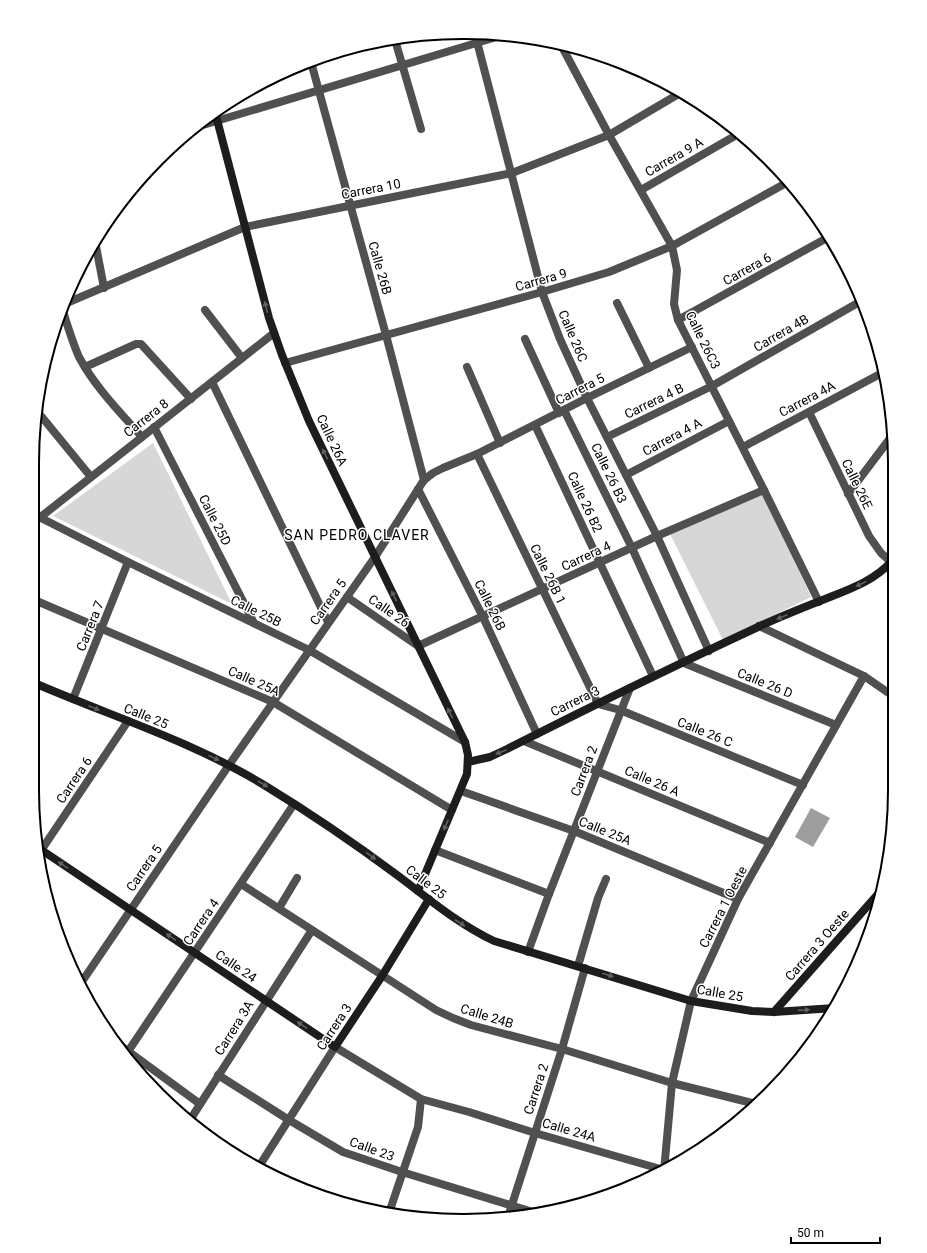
<svg xmlns="http://www.w3.org/2000/svg" width="927" height="1253" viewBox="0 0 927 1253" font-family="Roboto,sans-serif">
  <style>
    .green { fill: #d7d7d7 }
    .water { fill: #9e9e9e }
    .lines { fill: none; stroke-linecap: round; stroke-linejoin: round }
    .path { stroke: #727272; stroke-width: 2; stroke-dasharray: 1 2; stroke-linecap: butt }
    .street { stroke: #505050; stroke-width: 8 }
    .secondary { stroke: #1d1d1d; stroke-width: 8 }
    .oneway { fill: #616161 }
    .labels { text-anchor: middle; dominant-baseline: central; stroke-width: 3; stroke-linejoin: round; paint-order: stroke }
    .street-label { font-size: 13px; fill: #000; stroke: #fff }
    .neighbourhood-label { font-size: 14px; letter-spacing: 1px; fill: #000; stroke: #fff }
    .rim { fill: none; stroke: #000; stroke-width: 2 }
  </style>
  <rect width="100%" height="100%" fill="#fff"/>
  <g class="green">
    <polygon points="153,443 232,604 53,516"/>
    <polygon points="764,494 811,597 723,640 670,534"/>
  </g>
  <polygon class="water" points="811,808 830,818 813,847 795,837"/>
  <g class="lines">
    <polyline class="path" points="765,1095 766,1093"/>
    <g class="street">
      <polyline points="475,34 542,292 560,339 587,398 657,536 709,651"/>
      <polyline points="395,40 421,129"/>
      <polyline points="561,45 609,135 672,246 677,270 674,304 678,320 764,490 819,602"/>
      <polyline points="311,62 386,335 424,480"/>
      <polyline points="193,128 503,35"/>
      <polyline points="641,190 740,133"/>
      <polyline points="806,201 862,299"/>
      <polyline points="95,241 104,288"/>
      <polyline points="617,303 649,368"/>
      <polyline points="62,305 245,227 512,173 609,135 682,92"/>
      <path d="M62 308C67 324 72 341 79 357 95 387 120 412 142 437"/>
      <polyline points="205,310 242,358"/>
      <polyline points="678,320 827,238"/>
      <polyline points="525,339 559,413"/>
      <polyline points="285,363 542,292 609,272 672,246 788,182"/>
      <polyline points="85,367 136,344 141,344 191,399"/>
      <polyline points="467,367 500,443"/>
      <polyline points="212,382 328,622"/>
      <polyline points="564,410 632,548 684,663 836,725"/>
      <polyline points="37,411 91,477"/>
      <polyline points="809,412 869,536 881,553 891,562"/>
      <polyline points="535,425 653,676"/>
      <polyline points="154,427 254,623"/>
      <polyline points="607,437 712,386 863,300"/>
      <polyline points="743,447 882,373"/>
      <polyline points="477,454 598,704 620,710 803,785"/>
      <polyline points="626,475 729,421"/>
      <polyline points="418,489 483,617 537,734"/>
      <polyline points="848,494 891,437"/>
      <polyline points="33,509 39,517 128,562 309,650 465,742"/>
      <polyline points="33,523 274,333"/>
      <polyline points="347,597 418,646 657,536 764,490"/>
      <polyline points="32,599 273,702 452,810"/>
      <polyline points="759,626 864,676 893,696"/>
      <polyline points="73,699 128,562"/>
      <polyline points="524,741 770,843"/>
      <polyline points="461,791 574,831 738,899"/>
      <polyline points="435,850 549,894"/>
      <polyline points="40,852 128,721"/>
      <polyline points="241,884 436,1010 453,1018 471,1025 562,1049 672,1083 756,1104"/>
      <polyline points="279,908 297,878"/>
      <polyline points="528,952 549,894 630,688"/>
      <polyline points="578,966 598,898 606,879"/>
      <polyline points="81,983 229,765 375,557 424,480 433,473 443,468 477,454 587,398 692,347"/>
      <polyline points="121,1046 200,1104"/>
      <polyline points="127,1053 294,804"/>
      <polyline points="218,1075 289,1120 343,1152 402,1172 533,1212"/>
      <polyline points="190,1120 312,930"/>
      <polyline points="258,1168 335,1047 421,1099 469,1112 535,1133 664,1170"/>
      <polyline points="664,1171 672,1083 691,1001 738,899 864,676"/>
      <polyline points="389,1213 418,1127 421,1099"/>
      <polyline points="508,1217 562,1049 585,968"/>
    </g>
    <g class="secondary">
      <polyline points="215,112 269,318 282,355 309,421 465,742 468,755 467,774 418,891"/>
      <path d="M32 682C110 716 192 741 264 785 310 813 354 843 397 875 429 899 458 924 494 941L691 1001 752 1011 774 1012 835 1008"/>
      <path d="M468 762 490 757 507 749C590 707 674 666 758 627 779 617 802 608 825 599 850 589 874 581 892 561"/>
      <polyline points="40,849 335,1047 382,976 429,899"/>
      <polyline points="774,1012 879,893"/>
    </g>
  </g>
  <defs><path id="oneway-solid" d="M-6-.8H1V-3.2L6.5 0L1 3.2V.8H-6Z"/></defs>
  <g class="oneway">
    <use href="#oneway-solid" transform="translate(266 307) rotate(-104)"/>
    <use href="#oneway-solid" transform="translate(325 454) rotate(-116)"/>
    <use href="#oneway-solid" transform="translate(861 584) rotate(154)"/>
    <use href="#oneway-solid" transform="translate(394 596) rotate(-116)"/>
    <use href="#oneway-solid" transform="translate(782 617) rotate(158)"/>
    <use href="#oneway-solid" transform="translate(94 708) rotate(22)"/>
    <use href="#oneway-solid" transform="translate(450 713) rotate(-116)"/>
    <use href="#oneway-solid" transform="translate(501 752) rotate(157)"/>
    <use href="#oneway-solid" transform="translate(214 758) rotate(26)"/>
    <use href="#oneway-solid" transform="translate(263 784) rotate(31)"/>
    <use href="#oneway-solid" transform="translate(446 825) rotate(113)"/>
    <use href="#oneway-solid" transform="translate(371 856) rotate(36)"/>
    <use href="#oneway-solid" transform="translate(63 865) rotate(-146)"/>
    <use href="#oneway-solid" transform="translate(460 923) rotate(33)"/>
    <use href="#oneway-solid" transform="translate(171 937) rotate(-146)"/>
    <use href="#oneway-solid" transform="translate(608 975) rotate(17)"/>
    <use href="#oneway-solid" transform="translate(804 1010) rotate(-4)"/>
    <use href="#oneway-solid" transform="translate(302 1025) rotate(-146)"/>
  </g>
  <g class="labels">
    <g class="street-label">
      <text transform="translate(674 157) rotate(-30)">Carrera 9 A</text>
      <text transform="translate(371 189) rotate(-11)">Carrera 10</text>
      <text transform="translate(380 268) rotate(74)">Calle 26B</text>
      <text transform="translate(747 269) rotate(-29)">Carrera 6</text>
      <text transform="translate(541 280) rotate(-16)">Carrera 9</text>
      <text transform="translate(781 333) rotate(-30)">Carrera 4B</text>
      <text transform="translate(573 336) rotate(67)">Calle 26C</text>
      <text transform="translate(703 340) rotate(64)">Calle 26C3</text>
      <text transform="translate(580 389) rotate(-27)">Carrera 5</text>
      <text transform="translate(807 399) rotate(-28)">Carrera 4A</text>
      <text transform="translate(654 401) rotate(-26)">Carrera 4 B</text>
      <text transform="translate(146 418) rotate(-38)">Carrera 8</text>
      <text transform="translate(672 437) rotate(-28)">Carrera 4 A</text>
      <text transform="translate(332 440) rotate(65)">Calle 26A</text>
      <text transform="translate(609 473) rotate(64)">Calle 26 B3</text>
      <text transform="translate(857 484) rotate(64)">Calle 26E</text>
      <text transform="translate(585 502) rotate(65)">Calle 26 B2</text>
      <text transform="translate(215 520) rotate(63)">Calle 25D</text>
      <text transform="translate(586 556) rotate(-25)">Carrera 4</text>
      <text transform="translate(548 574) rotate(64)">Calle 26B 1</text>
      <text transform="translate(328 602) rotate(-55)">Carrera 5</text>
      <text transform="translate(490 605) rotate(64)">Calle 26B</text>
      <text transform="translate(256 611) rotate(26)">Calle 25B</text>
      <text transform="translate(389 611) rotate(35)">Calle 26</text>
      <text transform="translate(90 626) rotate(-68)">Carrera 7</text>
      <text transform="translate(254 681) rotate(24)">Calle 25A</text>
      <text transform="translate(765 683) rotate(22)">Calle 26 D</text>
      <text transform="translate(575 701) rotate(-26)">Carrera 3</text>
      <text transform="translate(146 716) rotate(22)">Calle 25</text>
      <text transform="translate(705 732) rotate(22)">Calle 26 C</text>
      <text transform="translate(584 771) rotate(-69)">Carrera 2</text>
      <text transform="translate(74 780) rotate(-56)">Carrera 6</text>
      <text transform="translate(652 781) rotate(23)">Calle 26 A</text>
      <text transform="translate(605 831) rotate(22)">Calle 25A</text>
      <text transform="translate(144 868) rotate(-56)">Carrera 5</text>
      <text transform="translate(426 882) rotate(37)">Calle 25</text>
      <text transform="translate(723 907) rotate(-63)">Carrera 1 Oeste</text>
      <text transform="translate(201 922) rotate(-56)">Carrera 4</text>
      <text transform="translate(817 945) rotate(-49)">Carrera 3 Oeste</text>
      <text transform="translate(236 966) rotate(34)">Calle 24</text>
      <text transform="translate(720 993) rotate(10)">Calle 25</text>
      <text transform="translate(487 1016) rotate(17)">Calle 24B</text>
      <text transform="translate(334 1027) rotate(-57)">Carrera 3</text>
      <text transform="translate(234 1028) rotate(-58)">Carrera 3A</text>
      <text transform="translate(536 1089) rotate(-72)">Carrera 2</text>
      <text transform="translate(569 1130) rotate(16)">Calle 24A</text>
      <text transform="translate(372 1149) rotate(20)">Calle 23</text>
    </g>
    <g class="neighbourhood-label">
      <text x="357" y="535">SAN PEDRO CLAVER</text>
    </g>
  </g>
  <path d="M0 0H927V1253H0ZM463 39H464A424 424 0 0 1 888 463V790A424 424 0 0 1 464 1214H463A424 424 0 0 1 39 790V463A424 424 0 0 1 463 39Z" fill="#fff" fill-rule="evenodd"/>
  <path class="rim" d="M463 39H464A424 424 0 0 1 888 463V790A424 424 0 0 1 464 1214H463A424 424 0 0 1 39 790V463A424 424 0 0 1 463 39Z"/>
  <path d="M791 1237v6h89v-6" fill="none" stroke="#000000" stroke-width="2"/>
  <text x="797" y="1237" font-size="12" fill="#000000" stroke="#ffffff" stroke-width="3" paint-order="stroke">50 m</text>
</svg>
